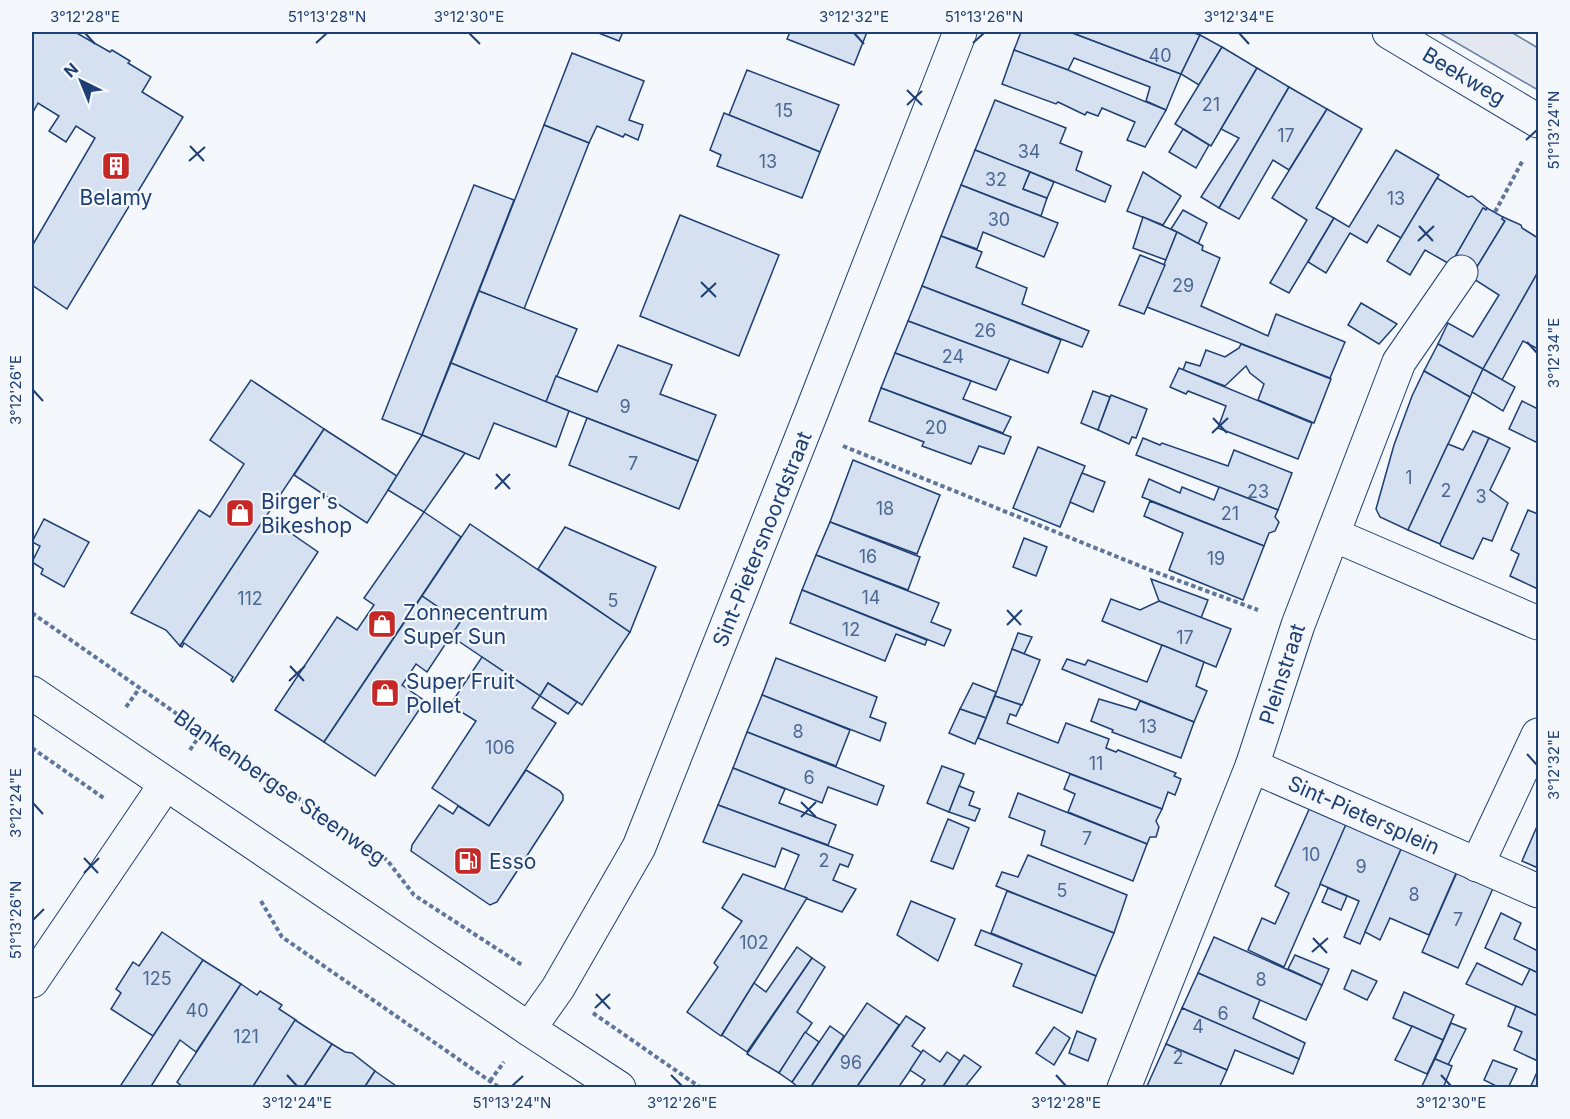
<svg xmlns="http://www.w3.org/2000/svg" width="1570" height="1119" viewBox="0 0 1570 1119" font-family="Inter,sans-serif">
  <style>
    .parking { fill: #e3e8f0; stroke: #687fa3; stroke-width: 1.5 }
    .building { fill: #d5e0f0; stroke: #1d3f73; stroke-width: 1.5 }
    .lines { fill: none; stroke-linecap: round; stroke-linejoin: round }
    .minor-casing { stroke: #1d3f73; stroke-width: 35 }
    .secondary-casing { stroke: #1d3f73; stroke-width: 35 }
    .path { stroke: #5e769c; stroke-width: 4; stroke-dasharray: 4.5 3; stroke-linecap: butt }
    .minor { stroke: #f4f7fb; stroke-width: 33 }
    .secondary { stroke: #f4f7fb; stroke-width: 33 }
    .ticks { fill: none; stroke: #1d3f73; stroke-width: 2 }
    .labels { text-anchor: middle; dominant-baseline: central; stroke-width: 4.5; stroke-linejoin: round; paint-order: stroke }
    .number-label { font-size: 18px; fill: #4b6792 }
    .street-label { font-size: 21px; fill: #1d3f73; stroke: #f4f7fb }
    .poi-label { font-size: 21px; fill: #1d3f73; stroke: #f4f7fb; text-anchor: start }
    .neatline { fill: none; stroke: #1d3f73; stroke-width: 2 }
    .ticks-label { font-size: 15px; text-anchor: middle; fill: #1d3f73 }
  </style>
  <rect width="100%" height="100%" fill="#f4f7fb"/>
  <polygon class="parking" points="1438,32 1511,32 1538,48 1538,90"/>
  <g class="building">
    <polygon points="32,32 75,32 110,52 112,50 130,61 128,63 151,77 142,92 183,117 67,309 32,285 32,246 95,138 76,126 66,142 49,131 59,116 38,103 32,114"/>
    <polygon points="596,32 623,32 619,41"/>
    <polygon points="790,32 867,32 854,65 787,39"/>
    <polygon points="1021,32 1070,32 1181,74 1166,110 1146,101 1150,87 1074,58 1068,70 1014,50"/>
    <polygon points="1070,32 1191,32 1200,35 1181,74"/>
    <polygon points="1200,35 1222,47 1199,85 1181,74"/>
    <polygon points="1222,47 1257,68 1211,146 1175,124"/>
    <polygon points="1014,50 1068,70 1166,110 1145,147 1127,140 1135,122 1102,108 1098,116 1087,112 1085,115 1058,102 1056,104 1002,84"/>
    <polygon points="572,53 644,81 629,120 643,125 638,140 625,134 623,137 597,126 589,143 544,125"/>
    <polygon points="1257,68 1289,87 1219,208 1201,197 1239,138 1221,129"/>
    <polygon points="747,70 839,105 820,152 729,115"/>
    <polygon points="1289,87 1327,109 1289,170 1273,160 1239,219 1219,208"/>
    <polygon points="995,100 1066,128 1060,143 1082,152 1076,170 1111,186 1105,202 975,150"/>
    <polygon points="1327,109 1362,129 1316,208 1334,218 1289,293 1270,283 1307,220 1272,198"/>
    <polygon points="724,113 820,152 802,198 717,166 721,155 710,150"/>
    <polygon points="544,125 589,143 524,309 479,291"/>
    <polygon points="1183,129 1209,145 1196,168 1169,152"/>
    <polygon points="975,150 1030,172 1023,189 1047,198 1041,216 961,185"/>
    <polygon points="1396,150 1439,175 1401,238 1378,225 1367,243 1350,233 1326,273 1308,262 1334,218 1349,227"/>
    <polygon points="1030,172 1054,182 1047,198 1023,189"/>
    <polygon points="1143,172 1181,196 1163,225 1127,211"/>
    <polygon points="1437,178 1468,197 1472,196 1487,208 1486,210 1483,208 1451,264 1453,266 1425,250 1410,275 1387,261"/>
    <polygon points="474,185 514,200 422,435 382,419"/>
    <polygon points="961,185 1058,223 1044,257 983,232 977,249 941,236"/>
    <polygon points="1483,208 1486,210 1487,208 1503,217 1502,219 1505,221 1472,275 1451,264"/>
    <polygon points="1183,210 1207,223 1198,244 1171,229"/>
    <polygon points="680,215 779,255 739,356 640,316"/>
    <polygon points="1143,217 1177,232 1166,260 1133,248"/>
    <polygon points="1503,217 1521,225 1522,228 1538,238 1538,272 1483,369 1438,344 1448,323 1473,337 1499,295 1469,276 1472,275 1505,221 1502,219"/>
    <polygon points="1177,232 1203,246 1202,250 1220,258 1201,306 1268,336 1276,314 1345,342 1330,378 1147,307"/>
    <polygon points="941,236 982,252 976,267 1027,288 1022,304 1089,331 1082,347 922,286"/>
    <polygon points="1140,255 1165,265 1144,314 1119,305"/>
    <polygon points="1538,272 1538,349 1523,341 1502,380 1483,369"/>
    <polygon points="922,286 1061,340 1048,373 908,321"/>
    <polygon points="479,291 577,329 546,402 451,363"/>
    <polygon points="1361,303 1397,324 1379,344 1348,325"/>
    <polygon points="908,321 1010,359 996,390 895,353"/>
    <polygon points="1241,344 1331,379 1314,423 1258,400 1264,384 1250,373 1246,366 1225,386 1183,370 1186,362 1200,366 1206,350 1225,357 1239,348"/>
    <polygon points="1438,344 1483,369 1470,397 1424,371"/>
    <polygon points="618,345 672,365 660,394 716,415 698,461 546,402 556,376 597,392"/>
    <polygon points="895,353 971,381 963,399 1011,417 1003,433 881,388"/>
    <polygon points="451,363 569,411 556,447 494,423 479,459 422,435"/>
    <polygon points="1179,368 1312,423 1298,459 1218,428 1226,406 1188,391 1186,394 1170,387"/>
    <polygon points="1483,369 1515,387 1503,411 1472,392"/>
    <polygon points="1424,371 1470,397 1408,530 1380,517 1376,509 1394,445 1412,396"/>
    <polygon points="251,380 324,429 180,646 166,630 131,613 199,510 210,517 244,464 210,440"/>
    <polygon points="881,388 1011,437 1004,454 979,446 971,464 922,446 924,442 869,421"/>
    <polygon points="1093,391 1110,397 1098,430 1081,423"/>
    <polygon points="1111,395 1147,409 1136,438 1132,437 1129,444 1098,430"/>
    <polygon points="1522,401 1538,409 1538,443 1509,429"/>
    <polygon points="587,418 698,461 679,509 569,465"/>
    <polygon points="324,429 397,476 367,523 294,475"/>
    <polygon points="1473,431 1489,438 1440,544 1408,530 1448,444 1463,450"/>
    <polygon points="422,435 465,453 424,512 388,490"/>
    <polygon points="1143,438 1160,445 1162,443 1228,466 1234,450 1292,473 1278,510 1136,455"/>
    <polygon points="1489,438 1510,448 1490,490 1508,503 1492,541 1483,538 1473,559 1441,546 1440,544"/>
    <polygon points="1038,447 1085,466 1060,527 1013,508"/>
    <polygon points="853,460 940,495 917,554 830,522"/>
    <polygon points="1082,473 1105,482 1093,512 1070,502"/>
    <polygon points="1149,479 1180,493 1182,487 1214,500 1219,487 1278,510 1275,517 1279,522 1275,531 1269,533 1264,546 1142,497"/>
    <polygon points="1150,501 1264,546 1243,600 1169,570 1183,533 1144,516"/>
    <polygon points="1528,510 1538,514 1538,589 1510,576 1519,554 1511,550"/>
    <polygon points="424,512 461,537 324,742 275,710 337,617 357,630 374,605 364,598"/>
    <polygon points="266,516 318,552 233,682 231,680 233,677 184,643 182,647 180,646"/>
    <polygon points="44,519 89,542 64,587 41,574 43,569 32,562 40,546 32,542"/>
    <polygon points="830,522 920,557 908,590 816,555"/>
    <polygon points="470,524 630,632 582,705 548,683 540,696 482,657 451,636 460,622 422,596"/>
    <polygon points="565,527 656,567 630,632 538,569"/>
    <polygon points="1024,538 1047,547 1036,576 1013,567"/>
    <polygon points="816,555 939,603 931,622 951,630 944,646 802,590"/>
    <polygon points="1151,579 1208,600 1201,618 1159,601"/>
    <polygon points="802,590 927,640 925,645 896,634 885,661 790,623"/>
    <polygon points="422,596 460,622 427,672 416,664 402,685 425,701 375,776 324,742"/>
    <polygon points="1111,599 1140,610 1159,601 1231,629 1216,667 1102,621"/>
    <polygon points="1018,633 1032,637 1024,654 1012,649"/>
    <polygon points="1162,645 1204,662 1196,686 1207,691 1194,722 1062,669 1067,659 1085,665 1088,660 1147,682"/>
    <polygon points="1012,649 1040,660 1022,705 995,696"/>
    <polygon points="482,657 540,696 532,708 556,723 489,826 432,788 476,721 450,705"/>
    <polygon points="776,658 877,697 870,717 886,723 880,741 762,695"/>
    <polygon points="548,683 577,702 568,714 540,696"/>
    <polygon points="973,683 996,692 986,718 960,709"/>
    <polygon points="762,695 850,730 836,766 747,732"/>
    <polygon points="995,696 1021,705 1016,716 1010,714 1007,723 1058,743 1066,723 1109,739 1106,748 1116,752 1118,750 1176,773 1174,776 1181,779 1175,795 1168,792 1162,809 978,738"/>
    <polygon points="1099,699 1136,710 1140,701 1194,722 1181,758 1112,732 1113,730 1091,721"/>
    <polygon points="960,709 986,718 975,744 949,733"/>
    <polygon points="747,732 884,786 877,805 828,787 822,803 733,768"/>
    <polygon points="942,766 964,774 949,812 927,803"/>
    <polygon points="733,768 785,789 779,803 836,825 828,845 718,805"/>
    <polygon points="526,770 560,791 563,795 563,800 497,902 490,905 487,903 411,851 412,845 439,805 453,814 458,806 489,826"/>
    <polygon points="1070,774 1162,809 1156,821 1159,827 1156,837 1150,837 1147,844 1068,812 1075,794 1064,789"/>
    <polygon points="959,786 974,792 969,805 980,809 975,821 949,812"/>
    <polygon points="1018,793 1147,844 1133,881 1041,845 1045,831 1009,817"/>
    <polygon points="718,805 853,855 848,867 840,864 833,880 856,889 842,912 784,890 799,855 782,848 775,867 703,842"/>
    <polygon points="1311,805 1348,821 1284,967 1248,950 1262,918 1275,924 1289,893 1275,886"/>
    <polygon points="948,819 969,828 953,869 931,861"/>
    <polygon points="1347,822 1402,847 1360,944 1344,937 1359,901 1320,884"/>
    <polygon points="1538,824 1538,868 1522,861"/>
    <polygon points="1402,847 1457,871 1429,935 1390,918 1380,940 1365,932"/>
    <polygon points="1028,855 1127,895 1114,933 996,886 1002,872 1018,877"/>
    <polygon points="1458,870 1494,886 1458,968 1422,952"/>
    <polygon points="743,874 807,898 721,1036 687,1012 718,967 714,963 742,921 722,908"/>
    <polygon points="1328,888 1347,896 1341,910 1322,902"/>
    <polygon points="1007,891 1114,933 1096,976 991,933"/>
    <polygon points="911,901 955,919 938,961 897,935"/>
    <polygon points="1501,913 1521,923 1514,939 1538,951 1538,973 1485,948"/>
    <polygon points="981,930 1096,976 1082,1013 1013,986 1022,964 975,945"/>
    <polygon points="162,932 203,960 153,1036 111,1009 121,993 116,989 133,962 139,966"/>
    <polygon points="1214,937 1322,985 1306,1020 1198,973"/>
    <polygon points="797,947 812,958 747,1052 722,1035 754,983 766,992"/>
    <polygon points="1295,955 1329,969 1322,985 1288,969"/>
    <polygon points="812,958 825,967 797,1012 812,1023 779,1073 747,1054"/>
    <polygon points="203,960 241,984 196,1052 180,1040 150,1088 119,1088"/>
    <polygon points="1477,963 1522,985 1530,969 1538,973 1538,1016 1466,984"/>
    <polygon points="1352,970 1377,981 1367,1000 1344,989"/>
    <polygon points="1198,973 1260,1000 1253,1018 1305,1043 1299,1059 1182,1008"/>
    <polygon points="241,984 257,995 260,991 282,1005 279,1009 296,1020 252,1088 184,1088 177,1082"/>
    <polygon points="1404,992 1454,1015 1443,1040 1393,1018"/>
    <polygon points="867,1003 899,1025 856,1088 810,1088"/>
    <polygon points="1516,1006 1538,1016 1538,1061 1514,1050 1522,1032 1508,1026"/>
    <polygon points="1182,1008 1299,1059 1293,1074 1235,1050 1227,1070 1166,1044"/>
    <polygon points="906,1016 925,1028 912,1046 922,1053 898,1088 856,1088"/>
    <polygon points="295,1020 332,1044 303,1088 252,1088"/>
    <polygon points="1451,1023 1466,1029 1448,1065 1435,1059"/>
    <polygon points="830,1026 844,1036 810,1088 799,1088 792,1082"/>
    <polygon points="1412,1026 1443,1040 1427,1074 1395,1060"/>
    <polygon points="1054,1027 1070,1038 1054,1065 1036,1053"/>
    <polygon points="1077,1031 1096,1039 1088,1061 1069,1053"/>
    <polygon points="805,1032 819,1042 792,1082 779,1073"/>
    <polygon points="332,1044 345,1052 352,1053 375,1071 364,1088 303,1088"/>
    <polygon points="1166,1044 1227,1070 1219,1088 1147,1086"/>
    <polygon points="923,1050 940,1062 947,1052 960,1061 942,1088 919,1088 925,1080 910,1070"/>
    <polygon points="964,1055 981,1067 964,1088 942,1088"/>
    <polygon points="1435,1059 1452,1066 1443,1088 1421,1088"/>
    <polygon points="1493,1060 1517,1069 1508,1088 1500,1088 1484,1080"/>
    <polygon points="1538,1070 1538,1088 1530,1088"/>
    <polygon points="375,1071 399,1088 364,1088"/>
  </g>
  <g class="lines">
    <g class="minor-casing">
      <g id="minor">
        <polyline points="1389,32 1538,121"/>
        <polyline points="1334,535 1538,623"/>
        <polyline points="1252,766 1538,891"/>
        <polyline points="1477,865 1538,735"/>
        <polyline points="32,981 165,785"/>
        <polyline points="529,1029 558,988 639,847 812,411 960,32"/>
        <polyline points="1124,1088 1252,766 1298,625 1399,362 1461,272"/>
      </g>
    </g>
    <g class="secondary-casing">
      <polyline id="secondary" points="32,693 529,1029 619,1088"/>
    </g>
    <g class="path">
      <polyline points="1495,212 1523,160"/>
      <polyline points="843,446 1150,570 1258,610"/>
      <polyline points="32,613 387,860 414,895 522,965"/>
      <polyline points="126,707 139,689"/>
      <polyline points="32,748 105,799"/>
      <polyline points="190,750 202,732"/>
      <polyline points="261,901 282,937 500,1088"/>
      <polyline points="593,1013 701,1088"/>
      <polyline points="490,1081 504,1062"/>
    </g>
    <use href="#minor" class="minor"/>
    <use href="#secondary" class="secondary"/>
  </g>
  <path class="ticks" d="M85 33 95 44M469 33 480 44M854 33 864 44M1239 33 1249 44M316 43 327 33M973 43 984 33M907 90 922 105M907 105 922 91M1526 140 1537 130M190 146 204 161M189 161 205 147M1419 226 1433 241M1418 241 1434 226M701 282 716 297M701 297 716 283M1527 342 1537 353M33 390 43 401M1213 418 1227 433M1212 433 1228 418M496 474 510 489M495 489 510 474M1007 610 1021 625M1007 625 1022 610M290 666 304 681M289 681 305 666M1527 754 1537 765M801 802 816 817M33 803 43 814M801 817 816 802M84 858 98 873M84 873 99 858M33 920 44 909M1313 938 1327 953M1312 952 1328 938M596 994 610 1009M595 1008 610 994M287 1075 297 1086M671 1075 682 1086M1056 1075 1066 1086M1441 1075 1451 1086M512 1086 523 1076"/>
  <defs>
    <g id="building-square" transform="scale(1.5)"><rect x="-9" y="-9" width="18" height="18" rx="4" fill="#c62828" stroke="#f4f7fb"/><path d="M-4-6H4V6H1V3H-1V6H-4ZM-2.5-4.3h1.7v1.8h-1.7ZM.8-4.3h1.7v1.8H.8ZM-2.5-1h1.7V.8h-1.7ZM.8-1h1.7V.8H.8Z" fill="#fff"/></g>
    <g id="shop-square" transform="scale(1.5)"><rect x="-9" y="-9" width="18" height="18" rx="4" fill="#c62828" stroke="#f4f7fb"/><path d="M-5-2.5h2.3a2.7 3.5 0 0 1 5.4 0H5L5.5 6h-11ZM-1.5-2.5h3a1.5 2.3 0 0 0-3 0Z" fill="#fff"/></g>
    <g id="fuel-square" transform="scale(1.5)"><rect x="-9" y="-9" width="18" height="18" rx="4" fill="#c62828" stroke="#f4f7fb"/><path d="M-5.5-6h7V0h2V4h1.3V-2.5L3-4.5l.8-.8L6-3V5H2.5V1h-1V6h-7ZM-4.2-4.7v3.2H.2V-4.7Z" fill="#fff"/></g>
  </defs>
  <g fill-rule="evenodd">
    <use href="#building-square" x="116" y="166"/>
    <use href="#shop-square" x="240" y="513"/>
    <use href="#shop-square" x="382" y="624"/>
    <use href="#shop-square" x="385" y="693"/>
    <use href="#fuel-square" x="468" y="861"/>
  </g>
  <g class="labels">
    <g class="number-label">
      <text x="1160" y="55">40</text>
      <text x="1211" y="104">21</text>
      <text x="784" y="110">15</text>
      <text x="1286" y="135">17</text>
      <text x="1029" y="151">34</text>
      <text x="768" y="161">13</text>
      <text x="996" y="179">32</text>
      <text x="1396" y="198">13</text>
      <text x="999" y="219">30</text>
      <text x="1183" y="285">29</text>
      <text x="985" y="330">26</text>
      <text x="953" y="356">24</text>
      <text x="625" y="406">9</text>
      <text x="936" y="427">20</text>
      <text x="633" y="463">7</text>
      <text x="1409" y="477">1</text>
      <text x="1446" y="490">2</text>
      <text x="1258" y="491">23</text>
      <text x="1481" y="496">3</text>
      <text x="885" y="508">18</text>
      <text x="1230" y="513">21</text>
      <text x="868" y="556">16</text>
      <text x="1216" y="558">19</text>
      <text x="871" y="597">14</text>
      <text x="250" y="598">112</text>
      <text x="613" y="600">5</text>
      <text x="851" y="629">12</text>
      <text x="1185" y="637">17</text>
      <text x="1148" y="726">13</text>
      <text x="798" y="731">8</text>
      <text x="500" y="747">106</text>
      <text x="1096" y="763">11</text>
      <text x="809" y="777">6</text>
      <text x="1087" y="838">7</text>
      <text x="1311" y="854">10</text>
      <text x="824" y="860">2</text>
      <text x="1361" y="866">9</text>
      <text x="1062" y="890">5</text>
      <text x="1414" y="894">8</text>
      <text x="1458" y="919">7</text>
      <text x="754" y="942">102</text>
      <text x="157" y="978">125</text>
      <text x="1261" y="979">8</text>
      <text x="197" y="1010">40</text>
      <text x="1223" y="1013">6</text>
      <text x="1198" y="1026">4</text>
      <text x="246" y="1036">121</text>
      <text x="1178" y="1057">2</text>
      <text x="851" y="1062">96</text>
    </g>
    <g class="street-label">
      <text transform="translate(1464 76) rotate(31)">Beekweg</text>
      <text transform="translate(762 539) rotate(-68)">Sint-Pietersnoordstraat</text>
      <text transform="translate(1282 674) rotate(-72)">Pleinstraat</text>
      <text transform="translate(280 787) rotate(35)">Blankenbergse Steenweg</text>
      <text transform="translate(1364 815) rotate(24)">Sint-Pietersplein</text>
    </g>
    <g class="poi-label">
      <text x="116" y="197" text-anchor="middle">Belamy</text>
      <text x="261" y="501">Birger's<tspan x="261" dy="24">Bikeshop</tspan></text>
      <text x="403" y="612">Zonnecentrum<tspan x="403" dy="24">Super Sun</tspan></text>
      <text x="406" y="681">Super Fruit<tspan x="406" dy="24">Pollet</tspan></text>
      <text x="489" y="861">Esso</text>
    </g>
  </g>
  <rect width="1570" height="1119" fill="none" stroke="#f4f7fb" stroke-width="66"/>
  <g transform="translate(81 81) rotate(317)" stroke="#f4f7fb" stroke-width="4.5" paint-order="stroke">
  <path d="M0-4.5L10 22L0 15L-10 22Z" fill="#1d3f73"/>
  <text y="-9" font-size="16" font-weight="bold" text-anchor="middle" fill="#1d3f73">N</text>
  </g>
  <rect x="33" y="33" width="1504" height="1053" class="neatline"/>
  <g class="ticks-label">
    <text x="85" y="22">3°12'28"E</text>
    <text x="327" y="22">51°13'28"N</text>
    <text x="469" y="22">3°12'30"E</text>
    <text x="854" y="22">3°12'32"E</text>
    <text x="984" y="22">51°13'26"N</text>
    <text x="1239" y="22">3°12'34"E</text>
    <text transform="translate(1554 130) rotate(-90)" y="5">51°13'24"N</text>
    <text transform="translate(1554 353) rotate(-90)" y="5">3°12'34"E</text>
    <text transform="translate(16 390) rotate(-90)" y="5">3°12'26"E</text>
    <text transform="translate(1554 765) rotate(-90)" y="5">3°12'32"E</text>
    <text transform="translate(16 803) rotate(-90)" y="5">3°12'24"E</text>
    <text transform="translate(16 920) rotate(-90)" y="5">51°13'26"N</text>
    <text x="297" y="1108">3°12'24"E</text>
    <text x="512" y="1108">51°13'24"N</text>
    <text x="682" y="1108">3°12'26"E</text>
    <text x="1066" y="1108">3°12'28"E</text>
    <text x="1451" y="1108">3°12'30"E</text>
  </g>
</svg>
